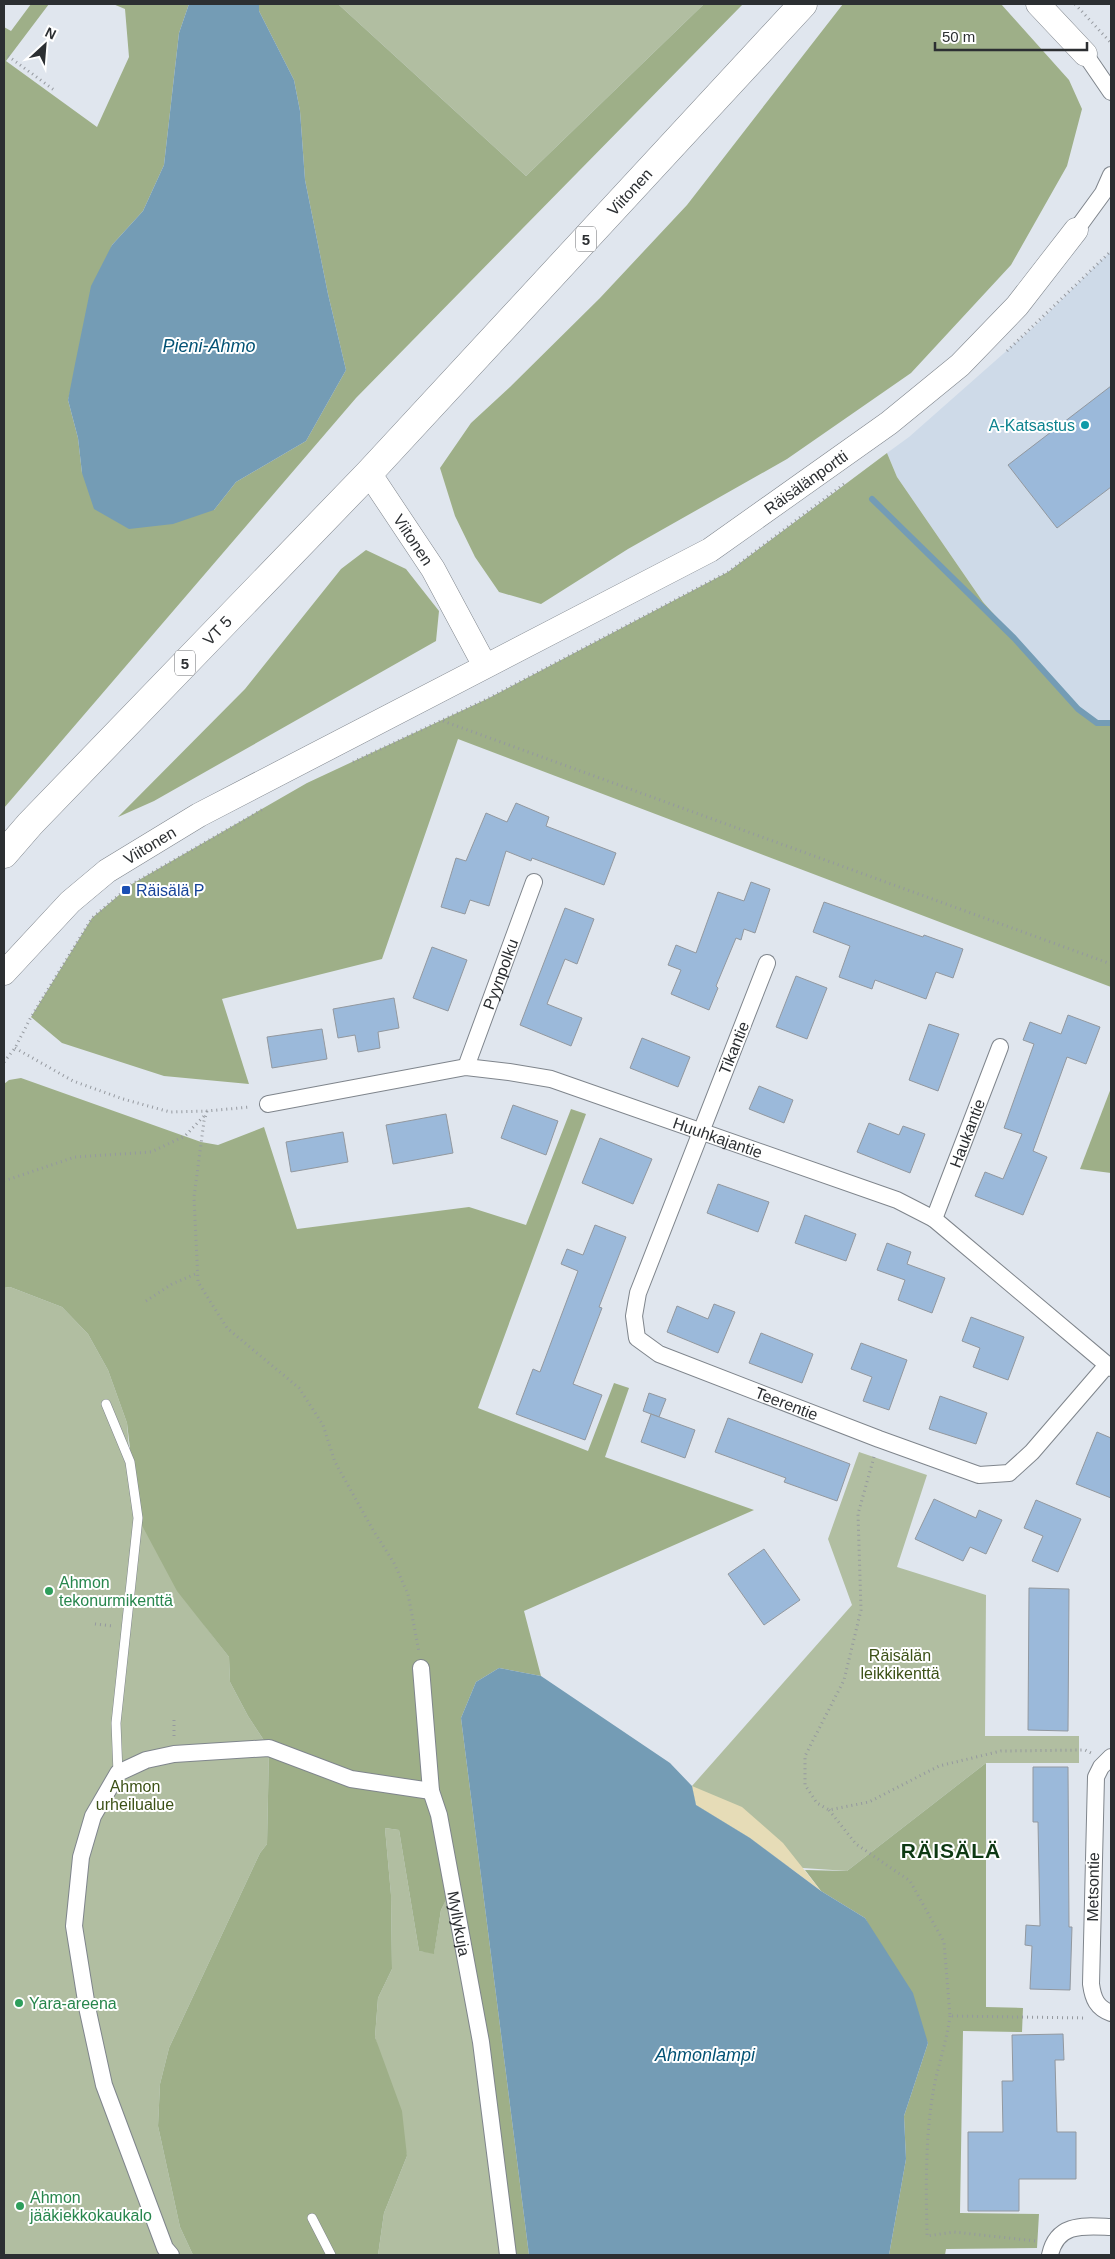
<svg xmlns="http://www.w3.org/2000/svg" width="1115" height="2259" viewBox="0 0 1115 2259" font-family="Helvetica,sans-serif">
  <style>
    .built { fill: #cedae8 }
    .green { fill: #b1bea1 }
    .forest { fill: #9eaf88 }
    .sand { fill: #e6dcb7 }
    .water { fill: #749cb5 }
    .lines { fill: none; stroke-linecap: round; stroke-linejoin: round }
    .stream { stroke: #749cb5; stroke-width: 6 }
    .building { fill: #9bb9da; stroke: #92989f }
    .lane-casing { stroke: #7f858c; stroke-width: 10 }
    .street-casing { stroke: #7f858c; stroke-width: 18 }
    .secondary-casing { stroke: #7f858c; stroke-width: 25 }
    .highway-casing { stroke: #7f858c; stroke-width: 29 }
    .path { stroke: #95999f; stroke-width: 3; stroke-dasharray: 1 4; stroke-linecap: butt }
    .lane { stroke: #fff; stroke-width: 9 }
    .street { stroke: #fff; stroke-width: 16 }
    .secondary { stroke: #fff; stroke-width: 24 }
    .highway { stroke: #fff; stroke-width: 28 }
    .culture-dot { fill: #0f9aa8; stroke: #fff; stroke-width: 2 }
    .transit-dot { fill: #1a4fb4; stroke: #fff; stroke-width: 2 }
    .leisure-dot { fill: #2e9e5b; stroke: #fff; stroke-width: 2 }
    .labels { text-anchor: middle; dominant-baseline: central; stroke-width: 4; stroke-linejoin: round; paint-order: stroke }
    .shield { fill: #fff; stroke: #6b6d70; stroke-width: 1 }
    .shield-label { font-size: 15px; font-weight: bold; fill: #2c2f32 }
    .street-label { font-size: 16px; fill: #2c2f32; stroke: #fff }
    .culture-label { font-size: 16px; fill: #0d838f; stroke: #fff; text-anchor: end }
    .transit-label { font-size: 16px; fill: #164399; stroke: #fff; text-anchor: start }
    .leisure-label { font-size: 16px; fill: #27864d; stroke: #fff; text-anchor: start }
    .park-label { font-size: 16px; fill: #3c5116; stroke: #fff }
    .water-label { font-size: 18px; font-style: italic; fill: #035275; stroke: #fff }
    .district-label { font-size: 21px; font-weight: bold; letter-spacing: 1px; fill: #0e3913; stroke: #fff }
  </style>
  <rect width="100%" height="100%" fill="#e0e6ee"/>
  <polygon class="built" points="1111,251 1111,723 1097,723 1078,709 983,602 897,477 887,453 909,437 1036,325"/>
  <g class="green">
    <polygon points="338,4 704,4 526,176"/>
    <polygon points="10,1287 62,1307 88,1334 108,1370 127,1423 130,1462 205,1626 229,1657 230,1682 248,1716 269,1748 267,1844 260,1853 169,2048 160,2084 158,2126 180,2227 193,2255 4,2255 4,1288"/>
    <polygon points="859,1452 927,1475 897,1567 986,1595 985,1736 1079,1736 1079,1763 986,1763 847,1871 789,1867 750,1838 696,1805 692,1786 852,1605 828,1539"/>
    <polygon points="385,1828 399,1830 419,1951 434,1953 441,1910 452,1887 508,2255 378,2255 384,2213 407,2156 375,2037 378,1998 392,1969 391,1895"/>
  </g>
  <g class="forest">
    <polygon points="31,4 49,4 6,61 97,127 129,57 125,9 113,4 189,4 179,33 164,165 143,211 112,245 68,400 78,438 82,473 214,510 236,482 306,441 346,370 328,294 305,180 300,111 294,80 259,11 259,4 338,4 526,176 704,4 743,4 356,398 4,808 4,27 11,31"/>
    <polygon points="843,4 1001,4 1069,80 1082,109 1067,166 1011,265 911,373 787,459 628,549 541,604 499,592 475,557 455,516 440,468 471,423 510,387 600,298 687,205"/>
    <polygon points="887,453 897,477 983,602 1078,709 1097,723 1111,723 1111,987 458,739 382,959 222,999 249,1084 164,1076 62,1043 31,1017 92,918 132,884 307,783 487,699 728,572"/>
    <polygon points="366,550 406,569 439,611 436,641 154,801 118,817 245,689 341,569"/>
    <polygon points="21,1078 201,1142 218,1145 264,1127 297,1229 469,1207 526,1225 571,1109 586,1114 478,1408 588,1451 614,1383 629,1388 605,1457 754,1510 524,1611 541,1676 499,1668 476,1682 461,1718 529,2255 508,2255 452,1888 441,1910 434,1954 419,1951 399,1830 385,1828 391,1895 392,1969 378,1998 375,2037 402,2111 407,2156 384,2213 378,2255 193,2255 180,2227 158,2126 160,2084 169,2048 260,1853 267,1844 269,1748 248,1716 230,1682 229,1657 177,1591 138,1518 127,1423 108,1370 88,1334 62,1307 10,1287 4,1288 4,1084 9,1080"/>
    <polygon points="1111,1088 1111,1173 1080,1169"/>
    <polygon points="986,1763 986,2007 1023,2008 1022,2032 963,2031 960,2213 1039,2214 1037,2248 946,2249 945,2255 889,2255 906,2159 904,2116 928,2043 865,1918 821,1891 805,1870 847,1871"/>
  </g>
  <polygon class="sand" points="692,1786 742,1807 783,1843 821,1891 750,1838 696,1805"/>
  <g class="water">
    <polygon points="189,4 259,4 259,11 294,80 300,111 305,180 328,294 346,370 306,441 236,482 214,510 173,524 129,529 94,509 82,473 78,438 68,400 75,364 91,286 112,245 143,211 164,165 179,33"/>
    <polygon points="499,1668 541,1676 670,1763 692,1786 696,1805 750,1838 821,1891 865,1918 913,1993 928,2043 904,2116 906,2159 889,2255 529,2255 461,1718 476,1682"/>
  </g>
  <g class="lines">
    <polyline class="stream" points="872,499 1014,638 1078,709 1097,723 1111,723"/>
  </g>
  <g class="building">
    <polygon points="1111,386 1111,487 1057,528 1008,465"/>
    <polygon points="516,803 549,817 546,826 616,853 604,885 532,858 531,861 506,851 489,906 470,900 465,914 441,907 456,858 466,861 486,813 507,822"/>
    <polygon points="751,882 770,889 755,933 744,929 741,940 736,938 716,986 718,988 709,1010 671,994 681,970 668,965 676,945 696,953 718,892 744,901"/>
    <polygon points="824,902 923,937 924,935 963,949 953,978 936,972 926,999 875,980 872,989 839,977 850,946 813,932"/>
    <polygon points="565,908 594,919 577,964 565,959 547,1004 582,1018 571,1046 520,1025"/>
    <polygon points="432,947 467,960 448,1011 413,998"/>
    <polygon points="796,976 827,988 807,1039 776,1027"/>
    <polygon points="394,998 399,1028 378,1032 380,1048 358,1052 355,1035 338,1038 333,1009"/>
    <polygon points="1068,1015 1100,1027 1086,1064 1067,1057 1033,1151 1047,1157 1023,1215 975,1196 985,1172 1003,1179 1022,1134 1004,1128 1034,1044 1023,1040 1030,1022 1061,1034"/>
    <polygon points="929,1024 959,1034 938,1091 909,1080"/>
    <polygon points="322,1029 327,1059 272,1068 267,1037"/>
    <polygon points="642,1038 690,1057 678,1087 630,1068"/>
    <polygon points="759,1086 793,1100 784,1123 749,1109"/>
    <polygon points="513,1105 558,1121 546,1155 501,1138"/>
    <polygon points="446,1114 453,1153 393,1164 386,1125"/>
    <polygon points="869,1123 899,1135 903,1126 925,1134 910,1173 857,1152"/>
    <polygon points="343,1132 348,1162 291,1172 286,1142"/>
    <polygon points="600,1138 652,1159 633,1204 582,1183"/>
    <polygon points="718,1184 769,1202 758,1232 707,1213"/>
    <polygon points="805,1215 856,1234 846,1261 795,1243"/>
    <polygon points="595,1225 626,1237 599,1307 602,1308 573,1384 602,1395 585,1440 516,1414 533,1369 540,1372 578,1271 561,1264 567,1249 583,1255"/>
    <polygon points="887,1243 911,1252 907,1264 945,1278 932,1313 898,1300 905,1280 877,1270"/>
    <polygon points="714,1304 735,1312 718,1353 667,1332 677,1306 708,1319"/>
    <polygon points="971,1317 1024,1337 1008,1380 973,1367 980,1348 962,1341"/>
    <polygon points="761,1333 813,1354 802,1383 749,1363"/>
    <polygon points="861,1343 907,1360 889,1410 863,1401 872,1377 851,1369"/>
    <polygon points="649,1393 666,1399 659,1417 643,1411"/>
    <polygon points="940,1396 987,1413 976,1444 929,1429"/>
    <polygon points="651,1414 695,1430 685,1458 641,1442"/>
    <polygon points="728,1418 850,1464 837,1501 784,1482 786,1478 715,1452"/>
    <polygon points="1097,1432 1111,1438 1111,1498 1076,1484"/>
    <polygon points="934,1499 976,1518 979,1510 1002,1520 986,1554 970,1547 963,1561 915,1539"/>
    <polygon points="1036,1500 1081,1519 1058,1572 1032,1561 1043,1536 1024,1528"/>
    <polygon points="764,1549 800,1600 764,1625 728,1574"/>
    <polygon points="1029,1588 1069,1589 1068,1731 1028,1730"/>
    <polygon points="1033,1767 1068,1767 1069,1927 1072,1927 1070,1990 1030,1989 1032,1946 1025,1945 1026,1925 1040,1926 1038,1822 1033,1822"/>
    <polygon points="1063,2034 1064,2060 1055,2060 1057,2132 1076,2132 1076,2179 1019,2179 1019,2211 968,2211 968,2132 1003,2132 1002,2081 1013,2081 1012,2035"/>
  </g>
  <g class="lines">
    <g class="lane-casing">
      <g id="lane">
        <polyline points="106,1404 130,1462 138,1518 116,1723 118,1773"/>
        <polyline points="312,2218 331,2255"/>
      </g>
    </g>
    <g class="street-casing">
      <g id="street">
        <polyline points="1085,54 1111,92"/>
        <polyline points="1076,230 1103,193 1111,175"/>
        <path id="s1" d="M767 963 638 1293 634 1316 637 1338 659 1354 879 1439 979 1475 1009 1473 1032 1452 1107 1365"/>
        <path id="s2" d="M466 1067 534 882"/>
        <path id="s3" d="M268 1104 466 1067 509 1072 551 1079 897 1200 934 1219 1111 1368"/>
        <path id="s4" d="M934 1219 1000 1047"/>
        <path id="s5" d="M421 1668 431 1791 439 1815 481 2042 508 2255"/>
        <path d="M1111 1757 1101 1767 1096 1777 1091 1984C1093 1999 1097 2008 1111 2013"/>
        <polyline points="171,2255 165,2248 104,2085 87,2007 74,1926 81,1857 93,1816 118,1773 146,1760 174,1754 269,1748 351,1779 431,1791"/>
        <path d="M1050 2255C1057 2222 1085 2226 1111 2227"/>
      </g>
    </g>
    <g class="secondary-casing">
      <g id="secondary">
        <polyline points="1038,4 1085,54"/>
        <path id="s6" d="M369 473 433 569 485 666"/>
        <path id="s7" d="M4 973 70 902 107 871 199 815 710 550 889 423 960 365 1017 306 1076 230"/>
      </g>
    </g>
    <g class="highway-casing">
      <g id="highway">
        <path id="s8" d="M4 854 30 824 369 473 803 4"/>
      </g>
    </g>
    <g class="path">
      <polyline points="1075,4 1111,43"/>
      <polyline points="4,53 54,90"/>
      <polyline points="1007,351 1111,251"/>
      <polyline points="443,721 1111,964"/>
      <polyline points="353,762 487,699 728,572 844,484"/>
      <polyline points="15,1048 73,1081 123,1099 170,1112 207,1111 250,1107"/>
      <polyline points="4,1062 15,1048 31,1017 92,918 132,884 265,808"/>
      <polyline points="207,1111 204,1121 194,1197 198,1282 227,1328 299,1388 323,1425 335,1462 373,1530 394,1563 408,1594 419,1652"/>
      <polyline points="4,1181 75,1157 151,1152 185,1136 204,1116"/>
      <polyline points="146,1301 172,1284 198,1273"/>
      <polyline points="874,1457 858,1514 861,1610 844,1680 805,1756 805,1785 817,1803 829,1810 869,1802 939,1766 1001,1751 1085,1750 1091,1753"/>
      <polyline points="95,1624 113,1626"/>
      <polyline points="174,1736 174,1720"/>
      <polyline points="829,1810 856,1844 910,1881 944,1942 950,2016 1087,2018"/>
      <path d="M950 2016C947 2040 939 2062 934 2087 925 2136 926 2186 927 2236L954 2232 1036 2241"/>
    </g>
    <use href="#lane" class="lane"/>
    <use href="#street" class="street"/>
    <use href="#secondary" class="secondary"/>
    <use href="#highway" class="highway"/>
  </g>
  <circle class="culture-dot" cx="1085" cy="425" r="5"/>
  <rect class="transit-dot" x="121" y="885" width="10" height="10" rx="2.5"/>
  <g class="leisure-dot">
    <circle cx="49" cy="1591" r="5"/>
    <circle cx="19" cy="2003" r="5"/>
    <circle cx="20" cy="2206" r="5"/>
  </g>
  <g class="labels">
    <g class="shield">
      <rect x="576" y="226.5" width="20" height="25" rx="4"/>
      <rect x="175" y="650.5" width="20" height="25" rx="4"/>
    </g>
    <g class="shield-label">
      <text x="586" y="239">5</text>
      <text x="185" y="663">5</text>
    </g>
    <g class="street-label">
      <text stroke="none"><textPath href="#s8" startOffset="911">Viitonen</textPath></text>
      <text stroke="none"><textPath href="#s7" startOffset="946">Räisälänportti</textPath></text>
      <text stroke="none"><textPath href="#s6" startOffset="80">Viitonen</textPath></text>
      <text stroke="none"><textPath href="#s8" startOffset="309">VT 5</textPath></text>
      <text stroke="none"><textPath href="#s7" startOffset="195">Viitonen</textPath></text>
      <text stroke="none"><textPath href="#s2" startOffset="99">Pyynpolku</textPath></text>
      <text transform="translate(734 1048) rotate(-68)">Tikantie</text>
      <text stroke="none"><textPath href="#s4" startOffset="92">Haukantie</textPath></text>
      <text stroke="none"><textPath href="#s3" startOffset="464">Huuhkajantie</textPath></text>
      <text stroke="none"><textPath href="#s1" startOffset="564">Teerentie</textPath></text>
      <text transform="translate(1093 1887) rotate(-89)">Metsontie</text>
      <text stroke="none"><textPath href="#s5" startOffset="259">Myllykuja</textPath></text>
    </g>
    <g class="culture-label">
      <text x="1075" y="425">A-Katsastus</text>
    </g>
    <g class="transit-label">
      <text x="136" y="890">Räisälä P</text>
    </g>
    <g class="leisure-label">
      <text x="59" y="1582">Ahmon<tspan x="59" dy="18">tekonurmikenttä</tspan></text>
      <text x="29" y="2003">Yara-areena</text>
      <text x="30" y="2197">Ahmon<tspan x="30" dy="18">jääkiekkokaukalo</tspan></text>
    </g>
    <g class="park-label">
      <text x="900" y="1655">Räisälän<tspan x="900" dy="18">leikkikenttä</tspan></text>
      <text x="135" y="1786">Ahmon<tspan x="135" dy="18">urheilualue</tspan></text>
    </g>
    <g class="water-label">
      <text x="209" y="346">Pieni-Ahmo</text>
      <text x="705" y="2055">Ahmonlampi</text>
    </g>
    <g class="district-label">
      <text x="951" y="1850">RÄISÄLÄ</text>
    </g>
  </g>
  <rect width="1115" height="2259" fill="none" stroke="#2c2f32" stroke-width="10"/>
  <g transform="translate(45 45) rotate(26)" stroke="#ffffff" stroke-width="4" paint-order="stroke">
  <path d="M0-4L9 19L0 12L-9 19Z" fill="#2c2f32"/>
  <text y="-8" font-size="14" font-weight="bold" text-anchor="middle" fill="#2c2f32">N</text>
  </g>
  <path d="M935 42v8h152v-8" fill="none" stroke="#2c2f32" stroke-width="2.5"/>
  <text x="942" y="42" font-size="15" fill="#2c2f32" stroke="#ffffff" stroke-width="4" paint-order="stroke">50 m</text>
</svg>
